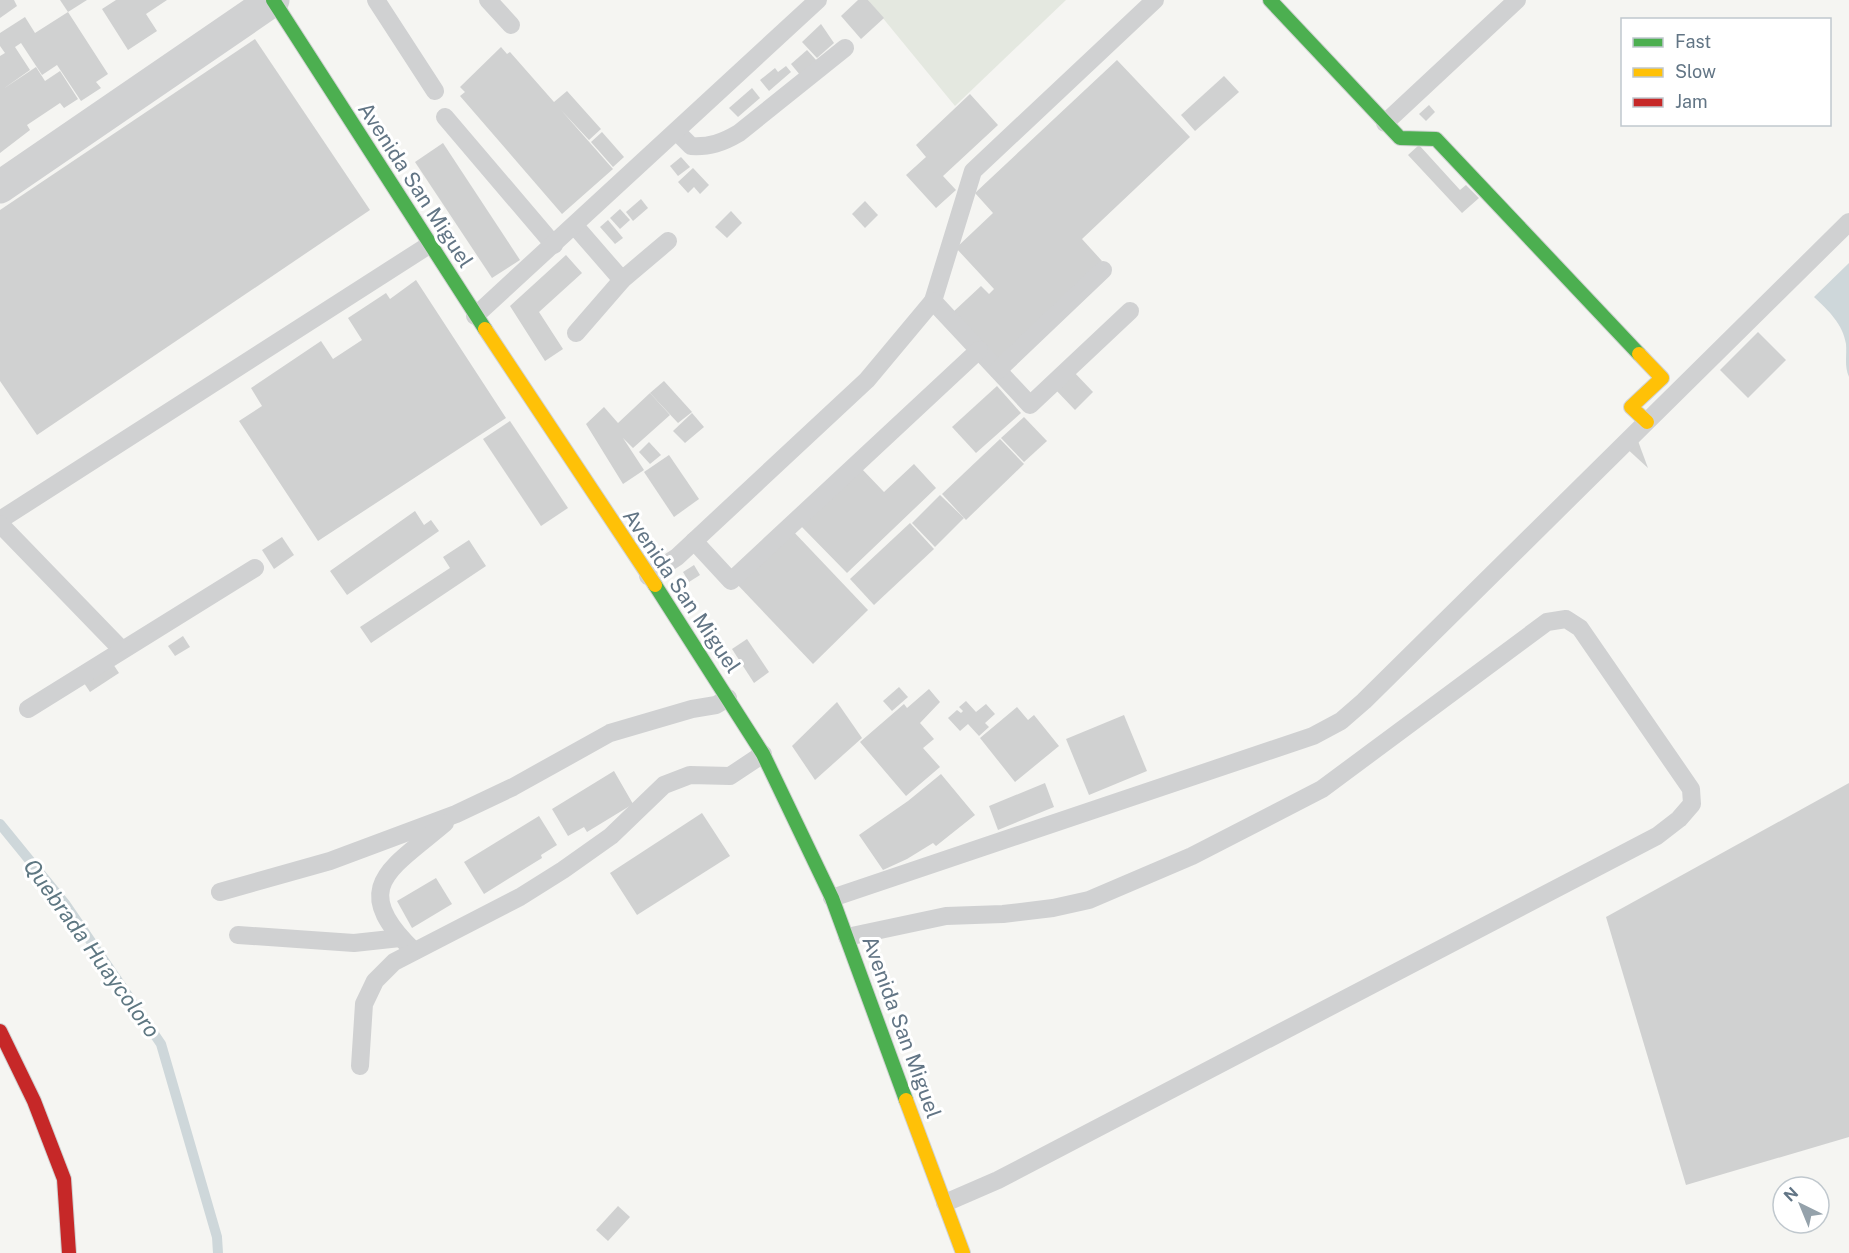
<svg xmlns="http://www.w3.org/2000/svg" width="1849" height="1253" viewBox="0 0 1849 1253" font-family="'Public Sans',sans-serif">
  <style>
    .green { fill: #e4e8e0 }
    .water { fill: #ced7da }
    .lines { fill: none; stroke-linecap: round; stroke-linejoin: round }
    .stream { stroke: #ced7da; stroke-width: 10 }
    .building { fill: #d0d1d1 }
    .fast-casing { stroke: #d0d2d2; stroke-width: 16 }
    .slow-casing { stroke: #d0d2d2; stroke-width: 16 }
    .jam-casing { stroke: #d0d2d2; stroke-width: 16 }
    .lane { stroke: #d0d1d2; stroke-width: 18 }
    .street { stroke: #d0d1d2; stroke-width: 33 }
    .fast { stroke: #4caf50; stroke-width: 14 }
    .slow { stroke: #ffc107; stroke-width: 14 }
    .jam { stroke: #c62828; stroke-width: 14 }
    .labels { text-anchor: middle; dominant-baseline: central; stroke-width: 6; stroke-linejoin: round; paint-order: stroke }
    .street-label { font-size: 21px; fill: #627585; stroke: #fff }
    .water-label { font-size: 22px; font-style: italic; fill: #5e7782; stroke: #fff }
  </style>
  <rect width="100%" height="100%" fill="#f5f5f2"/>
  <polygon class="green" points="868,0 1066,0 955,106"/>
  <path class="water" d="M1849 263V377C1844 365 1847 356 1846 344 1843 324 1828 310 1814 297Z"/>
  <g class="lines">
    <polyline class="stream" points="0,824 66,905 161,1044 217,1237 218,1253"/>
  </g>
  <g class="building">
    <polygon points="0,0 14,0 17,6 0,18"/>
    <polygon points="60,0 87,0 68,12"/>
    <polygon points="116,0 167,0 146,14 157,31 128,50 102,9"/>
    <polygon points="858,0 868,0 884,18 861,39 841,16"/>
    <polygon points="68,12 108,74 96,82 101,88 81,101 57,65 42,75 21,43 15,47 30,70 3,89 36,67 45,81 60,71 78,99 64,108 60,103 27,125 30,130 0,153 0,56 5,53 0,46 0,33 25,17 35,33"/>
    <polygon points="821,24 834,43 817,58 802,42"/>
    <polygon points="255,39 370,210 37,435 0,381 0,210"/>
    <polygon points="501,47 507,54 510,52 554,102 567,91 601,129 589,140 561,110 613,169 562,214 460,96 465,92 460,87"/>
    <polygon points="807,50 817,61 800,75 791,64"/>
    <polygon points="1117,60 1190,137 1082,239 1102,261 996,361 952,313 981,286 989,294 994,289 956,248 993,213 975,193"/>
    <polygon points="786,66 791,72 769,91 760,80 775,68 778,72"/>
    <polygon points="1224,76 1239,92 1195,131 1181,115"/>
    <polygon points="752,88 760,98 738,117 729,108"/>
    <polygon points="970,94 998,125 943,176 956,190 936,208 906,175 926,157 916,145"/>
    <polygon points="1429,105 1435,112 1426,121 1419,114"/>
    <polygon points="602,132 624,157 613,167 591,142"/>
    <polygon points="443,143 520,260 492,278 415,162"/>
    <polygon points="1419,145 1460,190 1466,185 1479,198 1462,213 1408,155"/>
    <polygon points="681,157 690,167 678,176 670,166"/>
    <polygon points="693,168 709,185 700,194 694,187 688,193 678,182"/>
    <polygon points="641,199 648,208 633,221 626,212"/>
    <polygon points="865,201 878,215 865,228 852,214"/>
    <polygon points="620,209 630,220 620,229 610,218"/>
    <polygon points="731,211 742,223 727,238 715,227"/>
    <polygon points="608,220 623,238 615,244 600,227"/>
    <polygon points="566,255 582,273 539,312 563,349 545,361 510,306"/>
    <polygon points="416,280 506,418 318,541 239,421 262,406 251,388 321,341 333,359 362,340 348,318 386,293 390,299"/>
    <polygon points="1758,332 1786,360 1748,398 1720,370"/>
    <polygon points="1072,370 1093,392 1075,410 1054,388"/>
    <polygon points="664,381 692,412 678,423 650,393"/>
    <polygon points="997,386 1021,413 976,453 952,427"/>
    <polygon points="650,393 670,415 633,448 623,438 644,470 623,484 586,424 604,407 618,423"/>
    <polygon points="692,413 704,427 685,443 673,431"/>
    <polygon points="1024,417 1047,441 1024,462 1001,438"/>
    <polygon points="510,421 568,508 541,526 483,439"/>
    <polygon points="1000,439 1024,464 966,520 942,494"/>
    <polygon points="1638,441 1648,468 1624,446"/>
    <polygon points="649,442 661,455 650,464 639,452"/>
    <polygon points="669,455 699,499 674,517 644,472"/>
    <polygon points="914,464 936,488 847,573 800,525 861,468 884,492"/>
    <polygon points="940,495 964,518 935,547 912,523"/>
    <polygon points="415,511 424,525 431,520 439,531 347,595 330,571"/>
    <polygon points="910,523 934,549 874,605 850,579"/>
    <polygon points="791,529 868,610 813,664 735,582"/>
    <polygon points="282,537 294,555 274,569 262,550"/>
    <polygon points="469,540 486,566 371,643 360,627 450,568 443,557"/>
    <polygon points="694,565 700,575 689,582 683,572"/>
    <polygon points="183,636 190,647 175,656 168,646"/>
    <polygon points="747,639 769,672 754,683 732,649"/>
    <polygon points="113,664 119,673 90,692 84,683"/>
    <polygon points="899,687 908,697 892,711 883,701"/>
    <polygon points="929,689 940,702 920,723 934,739 923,748 940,767 906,796 860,742 904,704 907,708"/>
    <polygon points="966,701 976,712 986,704 995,714 985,723 989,727 979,736 968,724 960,731 948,718 957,710 961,713 963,711 959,707"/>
    <polygon points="837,702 862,738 815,780 792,746"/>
    <polygon points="1017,707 1028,720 1034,715 1059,746 1015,782 980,738"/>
    <polygon points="1124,715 1147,771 1089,795 1066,739"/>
    <polygon points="614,771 633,804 587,832 584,827 568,836 552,809"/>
    <polygon points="941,774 975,815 936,846 933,843 907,859 883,870 859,835 908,801"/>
    <polygon points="1045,783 1054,807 998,830 989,806"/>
    <polygon points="1849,783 1849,1137 1686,1185 1606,917"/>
    <polygon points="702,813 730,856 637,915 610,873"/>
    <polygon points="539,816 557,845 541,855 542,858 484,894 464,862"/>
    <polygon points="436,878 452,904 412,928 397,901"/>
    <polygon points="618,1206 630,1217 608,1241 596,1230"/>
  </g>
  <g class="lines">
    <g class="fast-casing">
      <g id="fast">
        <polyline points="273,0 485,329"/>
        <polyline points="1270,0 1400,138 1436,139 1639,354"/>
        <polyline points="655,585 763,754 832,898 906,1100"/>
      </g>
    </g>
    <g class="slow-casing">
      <g id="slow">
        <polyline points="485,329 655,585"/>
        <polyline points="1639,354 1662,378 1631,407 1647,422"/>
        <polyline points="906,1100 963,1253"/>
      </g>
    </g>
    <g class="jam-casing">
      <polyline id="jam" points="0,1031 34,1101 64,1179 69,1253"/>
    </g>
    <g class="lane">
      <polyline points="376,0 435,91"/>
      <polyline points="488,0 511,25"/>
      <polyline points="445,117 554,245"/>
      <polyline points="1385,123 1517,0"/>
      <path d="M677 132 691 146C710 147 722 143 739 133L845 48"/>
      <polyline points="575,226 622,280"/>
      <polyline points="1130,311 1030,405 933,301 973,171 1155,0"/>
      <polyline points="475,316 818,0"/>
      <polyline points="576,333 622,280 668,241"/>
      <polyline points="998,370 1103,270"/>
      <polyline points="0,520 429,245"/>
      <polyline points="0,524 122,650"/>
      <polyline points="694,541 731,581 979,350"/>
      <polyline points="648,576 677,557 867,380 933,301"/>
      <polyline points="28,709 255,568"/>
      <polyline points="220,892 330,861 456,814 513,787 610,733 692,709 716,705 728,698"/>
      <polyline points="832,898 1313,736 1341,721 1364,701 1849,222"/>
      <polyline points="238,935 354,943 400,938"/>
      <polyline points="847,937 946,916 1003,914 1053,908 1089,900 1192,856 1322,789 1547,622 1566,619 1580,628 1691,789 1692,804 1679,819 1657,836 998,1180 945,1203"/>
      <path d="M414 951C347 887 391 869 445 823"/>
      <polyline points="360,1066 364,1004 375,981 394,962 520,897 563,870 611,836 664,785 690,775 730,776 763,754"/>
    </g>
    <polyline class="street" points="0,187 273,0"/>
    <use href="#fast" class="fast"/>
    <use href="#slow" class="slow"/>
    <use href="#jam" class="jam"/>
  </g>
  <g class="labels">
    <g class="street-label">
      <text transform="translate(416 185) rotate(57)">Avenida San Miguel</text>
      <text transform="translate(682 591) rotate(56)">Avenida San Miguel</text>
      <text transform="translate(902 1027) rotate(70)">Avenida San Miguel</text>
    </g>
    <g class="water-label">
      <text transform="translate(92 948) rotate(54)">Quebrada Huaycoloro</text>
    </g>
  </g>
  <rect x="1621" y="18" width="210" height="108" fill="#ffffff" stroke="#c0c8ce" stroke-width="1.5"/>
  <rect x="1633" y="38" width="30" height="9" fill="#4caf50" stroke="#c0c8ce" stroke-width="1.5"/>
  <text x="1675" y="48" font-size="18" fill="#627585">Fast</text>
  <rect x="1633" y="68" width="30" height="9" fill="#ffc107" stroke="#c0c8ce" stroke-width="1.5"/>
  <text x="1675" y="78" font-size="18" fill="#627585">Slow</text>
  <rect x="1633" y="98" width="30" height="9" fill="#c62828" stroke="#c0c8ce" stroke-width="1.5"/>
  <text x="1675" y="108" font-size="18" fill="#627585">Jam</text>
  <g transform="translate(1801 1205) rotate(317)"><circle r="28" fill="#ffffff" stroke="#c0c8ce" stroke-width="1.5"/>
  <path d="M0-4.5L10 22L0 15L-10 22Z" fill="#95a2ab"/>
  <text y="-9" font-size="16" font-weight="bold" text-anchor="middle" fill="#627585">N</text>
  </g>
</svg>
